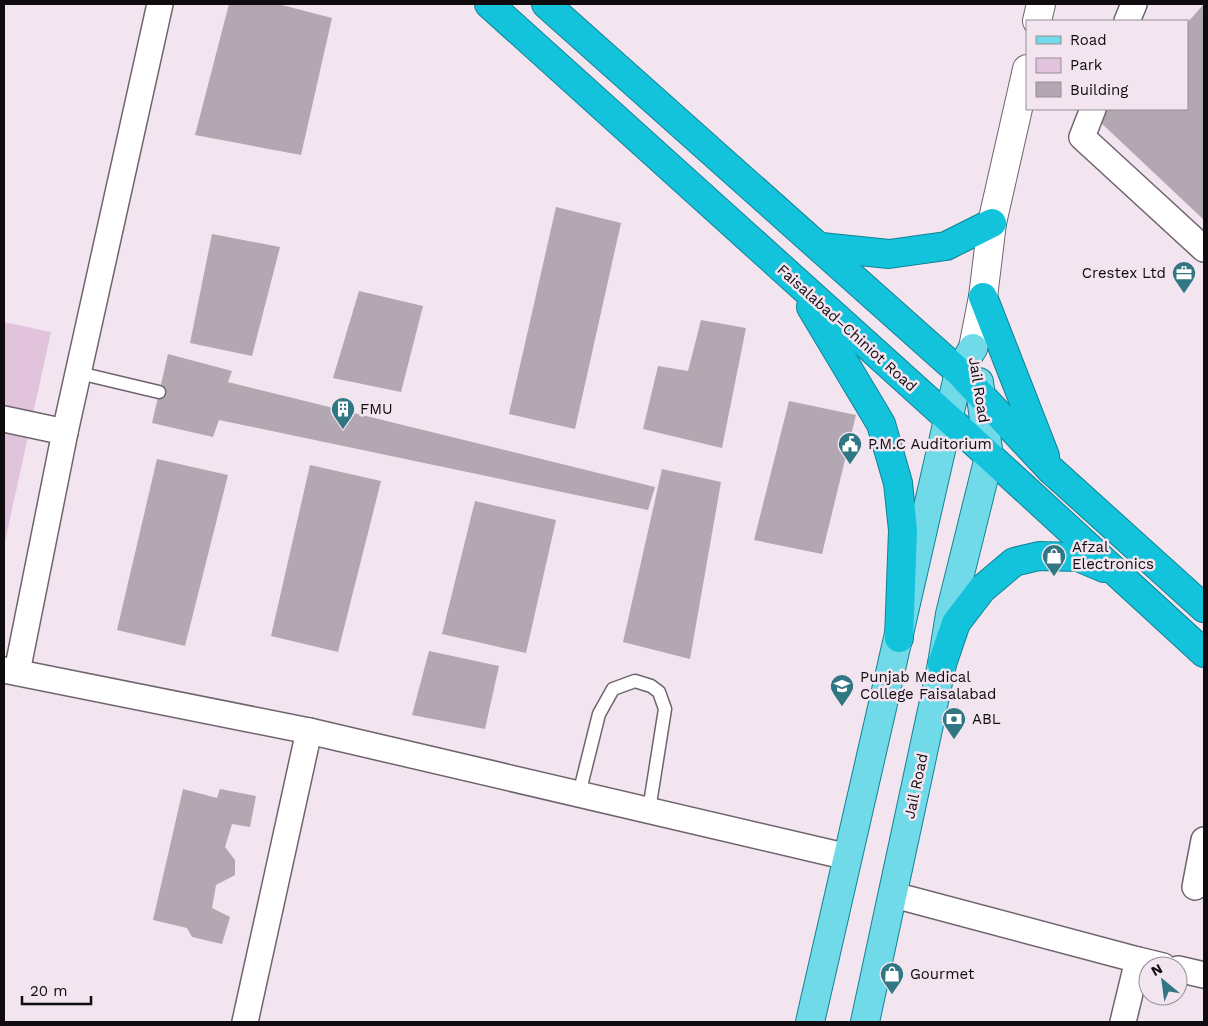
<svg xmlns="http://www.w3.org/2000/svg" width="1208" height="1026" viewBox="0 0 1208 1026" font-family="'Work Sans',sans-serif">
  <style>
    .green { fill: #e1c4dc }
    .building { fill: #b3a7b1 }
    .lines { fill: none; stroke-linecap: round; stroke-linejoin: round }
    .lane-casing { stroke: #6f646d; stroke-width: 15 }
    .street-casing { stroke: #6f646d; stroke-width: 28 }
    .secondary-casing { stroke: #6f646d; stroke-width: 30 }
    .primary-casing { stroke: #128293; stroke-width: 30 }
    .highway-casing { stroke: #128293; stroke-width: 30 }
    .lane { stroke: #fff; stroke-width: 12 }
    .street { stroke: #fff; stroke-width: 25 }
    .secondary { stroke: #fff; stroke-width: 28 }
    .primary { stroke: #71dae9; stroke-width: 28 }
    .highway { stroke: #13c2db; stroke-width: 28 }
    .labels { text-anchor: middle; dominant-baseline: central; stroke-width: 5; stroke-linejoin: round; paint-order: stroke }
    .poi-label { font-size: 15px; fill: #0f0b0e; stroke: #f2e5f0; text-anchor: start }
    .street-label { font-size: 15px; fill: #0f0b0e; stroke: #f2e5f0 }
  </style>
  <rect width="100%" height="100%" fill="#f2e5f0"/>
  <polygon class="green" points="4,322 51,332 4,546"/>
  <g class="building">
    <polygon points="229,4 278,4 332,18 301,155 195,135"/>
    <polygon points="1204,4 1204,220 1098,120 1108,109 1187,109 1187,23"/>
    <polygon points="556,207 621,223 575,429 509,414"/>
    <polygon points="212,234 280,247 252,356 190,343"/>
    <polygon points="359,291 423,306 401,392 333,378"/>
    <polygon points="701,320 746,328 722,448 643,429 658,366 688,371"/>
    <polygon points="168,354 232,371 228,382 655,487 648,510 219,420 213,437 152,423"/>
    <polygon points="789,401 856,415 822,554 754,540"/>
    <polygon points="157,459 228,475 185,646 117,630"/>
    <polygon points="310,465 381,481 338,652 271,636"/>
    <polygon points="662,469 721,482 690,659 623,642"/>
    <polygon points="475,501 556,520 526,653 442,634"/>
    <polygon points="429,651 499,666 485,729 412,715"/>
    <polygon points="183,789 217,798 220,789 256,796 250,827 232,824 225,847 235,860 235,875 216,885 212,908 230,917 222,944 192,937 187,928 153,920"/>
  </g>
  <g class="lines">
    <g class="lane-casing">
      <g id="lane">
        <polyline points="79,373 159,392"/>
        <polyline points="579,794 599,714 613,689 635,681 651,686 659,692 665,709 649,810"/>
      </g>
    </g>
    <g class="street-casing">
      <g id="street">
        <polyline points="1127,21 1134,4"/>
        <polyline points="1093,109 1082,137 1204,249"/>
        <polyline points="4,419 65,432"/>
        <polyline points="4,670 309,731 848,857"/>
        <polyline points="17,672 65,432 160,4"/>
        <polyline points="1195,887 1204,840"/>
        <polyline points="894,895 1138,960"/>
        <polyline points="1178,969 1204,975"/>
        <polyline points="245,1022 309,731"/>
        <polyline points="1123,1022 1138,960 1163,966"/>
      </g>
    </g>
    <g class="secondary-casing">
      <g id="secondary">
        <polyline points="1037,21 1041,4"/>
        <polyline points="973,348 983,297 992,223 1027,69"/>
      </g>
    </g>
    <g class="primary-casing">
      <g id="primary">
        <polyline points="810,1022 959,372 973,348"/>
        <polyline points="865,1022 942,664 950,614 989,457 979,382"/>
      </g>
    </g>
    <g class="highway-casing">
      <g id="highway">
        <polyline points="489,4 949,419 1204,653"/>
        <polyline points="546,4 959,372 1050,469 1204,608"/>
        <polyline points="821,247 889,254 946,246 992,223"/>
        <polyline points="983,297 1045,456"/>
        <polyline points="811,307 881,424 898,483 903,530 899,638"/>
        <polyline points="942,664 956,623 982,589 1014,562 1039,556 1078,557 1104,568"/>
      </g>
    </g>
    <use href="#lane" class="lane"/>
    <use href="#street" class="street"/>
    <use href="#secondary" class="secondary"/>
    <use href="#primary" class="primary"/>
    <use href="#highway" class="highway"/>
  </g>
  <defs>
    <g id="office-pin" transform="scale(1.25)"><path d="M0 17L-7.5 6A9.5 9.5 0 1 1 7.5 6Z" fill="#307683" stroke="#f2e5f0"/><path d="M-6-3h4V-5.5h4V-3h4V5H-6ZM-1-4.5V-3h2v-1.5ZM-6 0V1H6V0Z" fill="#fff"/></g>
    <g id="building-pin" transform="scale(1.25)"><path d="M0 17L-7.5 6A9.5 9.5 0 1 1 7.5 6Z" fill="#307683" stroke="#f2e5f0"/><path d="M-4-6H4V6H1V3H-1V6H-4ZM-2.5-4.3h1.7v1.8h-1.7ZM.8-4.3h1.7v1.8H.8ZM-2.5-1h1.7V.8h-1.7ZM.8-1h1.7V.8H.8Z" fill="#fff"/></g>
    <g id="civic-pin" transform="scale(1.25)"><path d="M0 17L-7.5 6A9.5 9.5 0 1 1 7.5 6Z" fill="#307683" stroke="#f2e5f0"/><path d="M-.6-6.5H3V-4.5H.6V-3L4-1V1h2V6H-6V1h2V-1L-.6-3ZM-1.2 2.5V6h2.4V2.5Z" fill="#fff"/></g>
    <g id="shop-pin" transform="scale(1.25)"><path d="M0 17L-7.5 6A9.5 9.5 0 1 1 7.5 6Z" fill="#307683" stroke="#f2e5f0"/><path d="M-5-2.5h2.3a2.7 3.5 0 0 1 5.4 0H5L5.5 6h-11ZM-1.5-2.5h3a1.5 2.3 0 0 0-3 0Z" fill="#fff"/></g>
    <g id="university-pin" transform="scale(1.25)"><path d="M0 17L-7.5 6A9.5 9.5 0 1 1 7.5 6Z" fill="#307683" stroke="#f2e5f0"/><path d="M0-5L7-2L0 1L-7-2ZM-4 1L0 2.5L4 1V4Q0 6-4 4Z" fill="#fff"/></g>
    <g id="bank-pin" transform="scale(1.25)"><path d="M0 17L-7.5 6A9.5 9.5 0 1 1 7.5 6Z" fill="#307683" stroke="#f2e5f0"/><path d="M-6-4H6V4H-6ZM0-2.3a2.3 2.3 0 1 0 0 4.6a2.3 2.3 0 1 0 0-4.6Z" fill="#fff"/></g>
  </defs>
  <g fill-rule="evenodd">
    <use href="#office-pin" x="1184" y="273"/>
    <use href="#building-pin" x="343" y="409"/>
    <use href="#civic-pin" x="850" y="444"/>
    <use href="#shop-pin" x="1054" y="556"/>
    <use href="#university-pin" x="842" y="686"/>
    <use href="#bank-pin" x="954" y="719"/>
    <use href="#shop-pin" x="892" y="974"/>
  </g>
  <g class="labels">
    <g class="poi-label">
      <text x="1166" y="273" text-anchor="end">Crestex Ltd</text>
      <text x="360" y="409">FMU</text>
      <text x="868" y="444">P.M.C Auditorium</text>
      <text x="1072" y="547">Afzal<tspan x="1072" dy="17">Electronics</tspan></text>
      <text x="860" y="677">Punjab Medical<tspan x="860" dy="17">College Faisalabad</tspan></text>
      <text x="972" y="719">ABL</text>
      <text x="910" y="974">Gourmet</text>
    </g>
    <g class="street-label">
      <text transform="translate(847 328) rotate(42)">Faisalabad–Chiniot Road</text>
      <text transform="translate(979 390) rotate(81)">Jail Road</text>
      <text transform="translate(916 786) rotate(-78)">Jail Road</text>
    </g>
  </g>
  <rect width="1208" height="1026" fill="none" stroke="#0f0b0e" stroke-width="10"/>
  <rect x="1026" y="20" width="162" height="90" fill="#f2e5f0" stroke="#978e96"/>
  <rect x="1036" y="36" width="25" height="8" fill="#71dae9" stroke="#978e96"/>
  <text x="1070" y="45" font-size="15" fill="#0f0b0e">Road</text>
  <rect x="1036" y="58" width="25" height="15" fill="#e1c4dc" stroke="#978e96"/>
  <text x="1070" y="70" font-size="15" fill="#0f0b0e">Park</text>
  <rect x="1036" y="82" width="25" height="15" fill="#b3a7b1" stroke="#978e96"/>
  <text x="1070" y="95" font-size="15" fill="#0f0b0e">Building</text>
  <g transform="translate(1163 981) rotate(331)"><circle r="24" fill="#f2e5f0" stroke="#978e96"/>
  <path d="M0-4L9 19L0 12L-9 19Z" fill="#307683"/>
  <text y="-8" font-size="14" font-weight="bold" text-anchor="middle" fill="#0f0b0e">N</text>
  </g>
  <path d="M22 996v8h69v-8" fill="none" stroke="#0f0b0e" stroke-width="2.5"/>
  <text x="30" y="996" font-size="15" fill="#0f0b0e" stroke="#f2e5f0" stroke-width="4" paint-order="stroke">20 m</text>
</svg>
